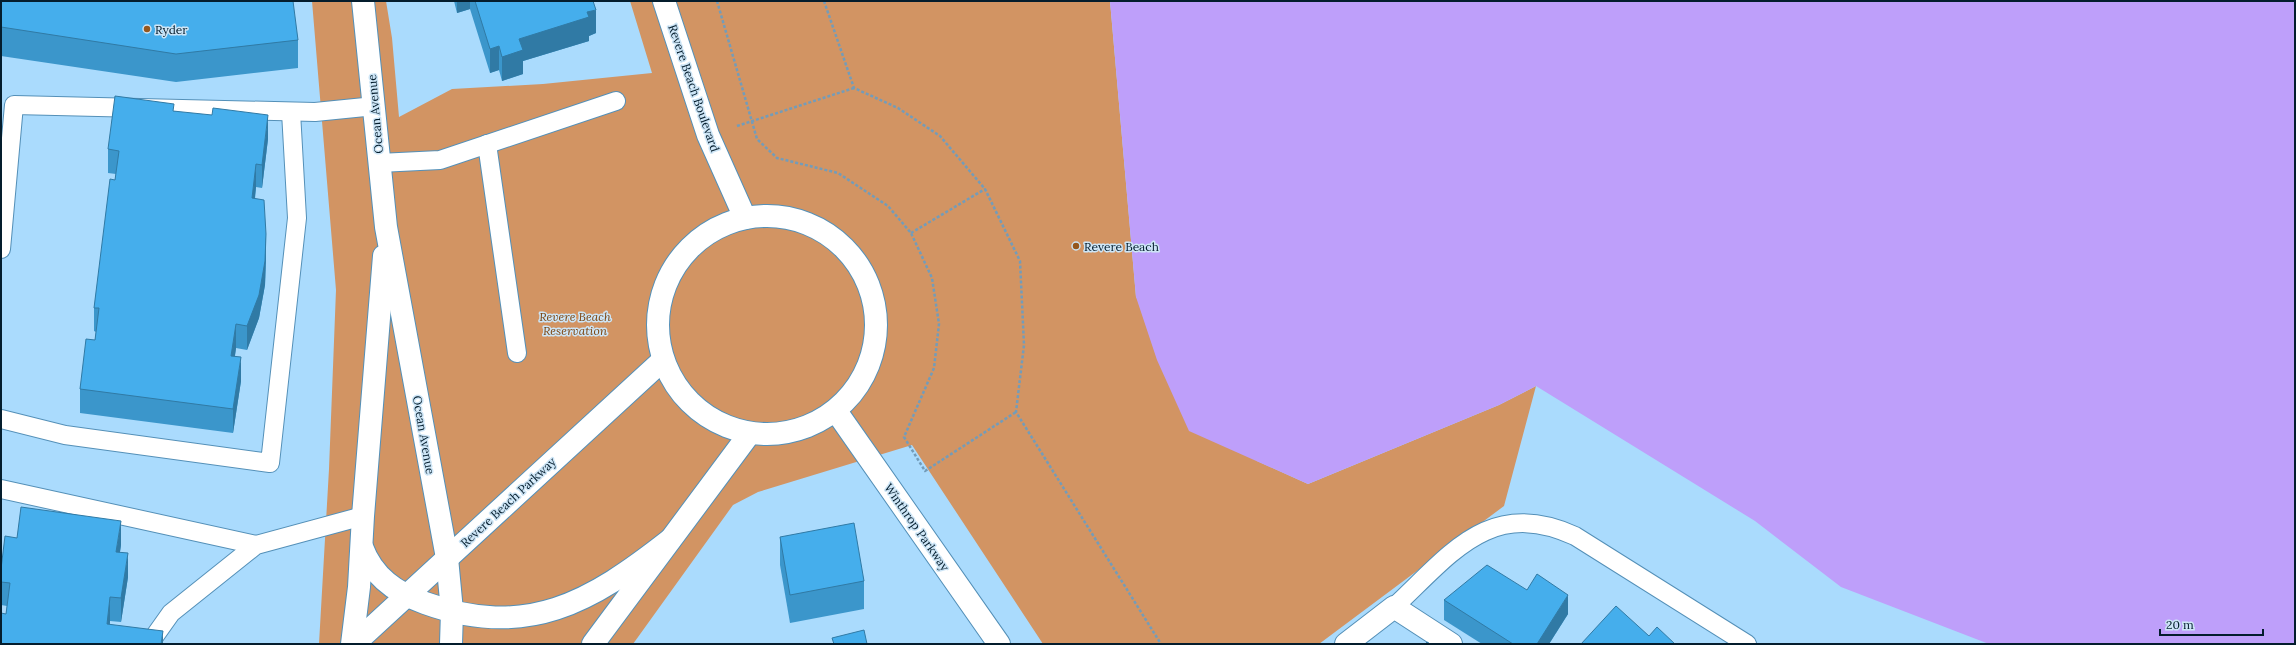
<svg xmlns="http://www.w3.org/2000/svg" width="2296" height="645" viewBox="0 0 2296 645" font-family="Lora,serif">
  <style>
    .green { fill: #d29463 }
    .water { fill: #be9ffa }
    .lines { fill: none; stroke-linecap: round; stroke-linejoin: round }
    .lane-casing { stroke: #5490b8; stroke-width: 20 }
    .street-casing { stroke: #5490b8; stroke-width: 24 }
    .secondary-casing { stroke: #5490b8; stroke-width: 24 }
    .path { stroke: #739cb9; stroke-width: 2.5; stroke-dasharray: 3 2; stroke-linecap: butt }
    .lane { stroke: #fff; stroke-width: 18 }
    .street { stroke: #fff; stroke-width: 22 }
    .secondary { stroke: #fff; stroke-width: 22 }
    .wall { fill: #3b96cb }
    .shaded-wall { fill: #307aa5 }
    .building { fill: #45aeec; stroke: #307aa5 }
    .poi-dot { fill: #95571d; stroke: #cde5f6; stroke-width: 1.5 }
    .labels { text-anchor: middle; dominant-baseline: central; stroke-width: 3; stroke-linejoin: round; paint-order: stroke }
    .poi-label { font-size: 12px; fill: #041d2d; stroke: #cde5f6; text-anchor: start }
    .street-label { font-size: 12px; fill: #041d2d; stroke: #cde5f6 }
    .park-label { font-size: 12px; font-style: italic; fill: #7c4612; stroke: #cde5f6 }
  </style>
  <rect width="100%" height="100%" fill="#aadbfd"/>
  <polygon class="green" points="312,1 386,1 392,38 399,117 452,89 543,84 652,73 630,1 1110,1 1136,297 1257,461 1308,484 1499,405 1536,386 1504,506 1319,644 1043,644 912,445 758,492 733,505 633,644 319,644 329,469 336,290"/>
  <polygon class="water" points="1110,1 2295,1 2295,644 1989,644 1841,587 1755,521 1536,386 1499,405 1308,484 1189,431 1157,360 1136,297"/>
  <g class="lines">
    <g class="lane-casing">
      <g id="lane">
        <polyline points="487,144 517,353"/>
        <polyline points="379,163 440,160 616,101"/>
        <polyline points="1,249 14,105 315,112 375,106"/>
        <polyline points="1,419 65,435 270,463 297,218 291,112"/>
        <polyline points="1,489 256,545"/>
        <path d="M1394 607C1451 554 1490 497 1575 536L1747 644"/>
        <polyline points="149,644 171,613 256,545 363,516"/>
      </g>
    </g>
    <g class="street-casing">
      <polyline id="street" points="1346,644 1394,607 1451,644"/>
    </g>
    <g class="secondary-casing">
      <g id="secondary">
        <polyline points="363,1 386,227 447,558 452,611 451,644"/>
        <polyline points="664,1 708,135 745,218"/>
        <circle cx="767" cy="325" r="109"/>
        <polyline points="836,411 999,644"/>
        <path d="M362 547C373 577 396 593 425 603 527 640 591 602 670 540"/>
        <polyline points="352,644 359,587 363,516 384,256"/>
        <polyline points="354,644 663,360"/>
        <polyline points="593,644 750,433"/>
      </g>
    </g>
    <g class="path">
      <polyline points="717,1 757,139 777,158 838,173 888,206 911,233 932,278 939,324 934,368 904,437 925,471 1016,412"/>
      <polyline points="824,1 854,88 898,108 940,136 985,189 1020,261 1024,345 1016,412 1161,644"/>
      <polyline points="737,126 854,88"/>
      <polyline points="911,233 985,189"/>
    </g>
    <use href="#lane" class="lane"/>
    <use href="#street" class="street"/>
    <use href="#secondary" class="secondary"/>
  </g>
  <g class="wall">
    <polygon points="1,1 298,40 298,68 176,82 1,56"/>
    <polygon points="454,1 593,1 596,33 589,36 589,41 523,61 523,74 502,81 499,70 490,73 470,9 457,13"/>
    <polygon points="174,111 268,139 262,188 256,187 255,199 266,257 265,285 259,318 247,350 236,348 235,356 241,381 233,433 80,413 80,389 95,340 96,332 94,331 94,308 116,174 108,173 108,149"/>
    <polygon points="780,537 864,581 864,609 790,623 780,565"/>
    <polygon points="121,545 120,552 128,577 121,622 110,621 110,624 163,644 6,614 7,606 1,605 1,569"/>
    <polygon points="1527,590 1568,614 1549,644 1482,644 1444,620 1444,600"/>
  </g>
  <g class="shaded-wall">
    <polygon points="457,1 470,1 470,9 457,13"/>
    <polygon points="596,10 596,33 589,36 589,41 523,61 523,74 502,81 502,57 519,39 587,12"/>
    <polygon points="499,46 499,70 490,73 490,49"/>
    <polygon points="268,115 268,139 262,188 262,165"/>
    <polygon points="256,164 256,187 252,222 252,198"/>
    <polygon points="266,234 266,257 265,285 259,318 247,350 247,326"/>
    <polygon points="236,324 236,348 231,380 231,356"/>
    <polygon points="241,357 241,381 233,433 233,409"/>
    <polygon points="121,521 121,545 116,576 116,552"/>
    <polygon points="128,553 128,577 121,622 121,598"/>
    <polygon points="1568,595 1568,614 1549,644 1537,644"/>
    <polygon points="110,597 110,621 108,644 107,624"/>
    <polygon points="163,631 163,644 161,644"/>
  </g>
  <g class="building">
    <polygon points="1,1 293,1 298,40 176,54 1,27"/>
    <polygon points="475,1 593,1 596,10 587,12 589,17 519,39 523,50 502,57 499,46 490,49"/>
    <polygon points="115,96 174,104 173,111 212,115 213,108 268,115 262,165 256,164 252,198 264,200 266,234 265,261 259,295 247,326 236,324 231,356 241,357 233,409 80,389 86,339 95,340 99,308 94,308 110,179 115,180 119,151 108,149"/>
    <polygon points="21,507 121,521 116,552 128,553 121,598 110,597 107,624 163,631 161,644 1,644 1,613 6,614 10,583 1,582 1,569 5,536 17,538"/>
    <polygon points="854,523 864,581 790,595 780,537"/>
    <polygon points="1487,565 1527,590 1537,574 1568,595 1537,644 1513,644 1444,600"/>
    <polygon points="1616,606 1649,636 1657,627 1675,644 1581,644"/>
    <polygon points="864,630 867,644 834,644 832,638"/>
    <polygon points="1427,642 1430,644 1425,644"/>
  </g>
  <g class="poi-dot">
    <circle cx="147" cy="29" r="4"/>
    <circle cx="1076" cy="246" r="4"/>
  </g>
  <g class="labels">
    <g class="poi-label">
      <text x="155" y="29">Ryder</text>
      <text x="1084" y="246">Revere Beach</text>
    </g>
    <g class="street-label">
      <text transform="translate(694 88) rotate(71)">Revere Beach Boulevard</text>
      <text transform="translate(375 114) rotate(-95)">Ocean Avenue</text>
      <text transform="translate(424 435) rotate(80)">Ocean Avenue</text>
      <text transform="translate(508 502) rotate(-43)">Revere Beach Parkway</text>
      <text transform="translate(917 527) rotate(55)">Winthrop Parkway</text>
    </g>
    <g class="park-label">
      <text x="575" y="316">Revere Beach<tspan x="575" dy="14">Reservation</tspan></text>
    </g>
  </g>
  <rect width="2296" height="645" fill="none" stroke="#041d2d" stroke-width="4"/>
  <path d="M2160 629v6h103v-6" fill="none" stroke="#041d2d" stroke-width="2"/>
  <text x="2166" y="629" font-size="12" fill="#041d2d" stroke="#cde5f6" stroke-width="3" paint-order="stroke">20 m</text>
</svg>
